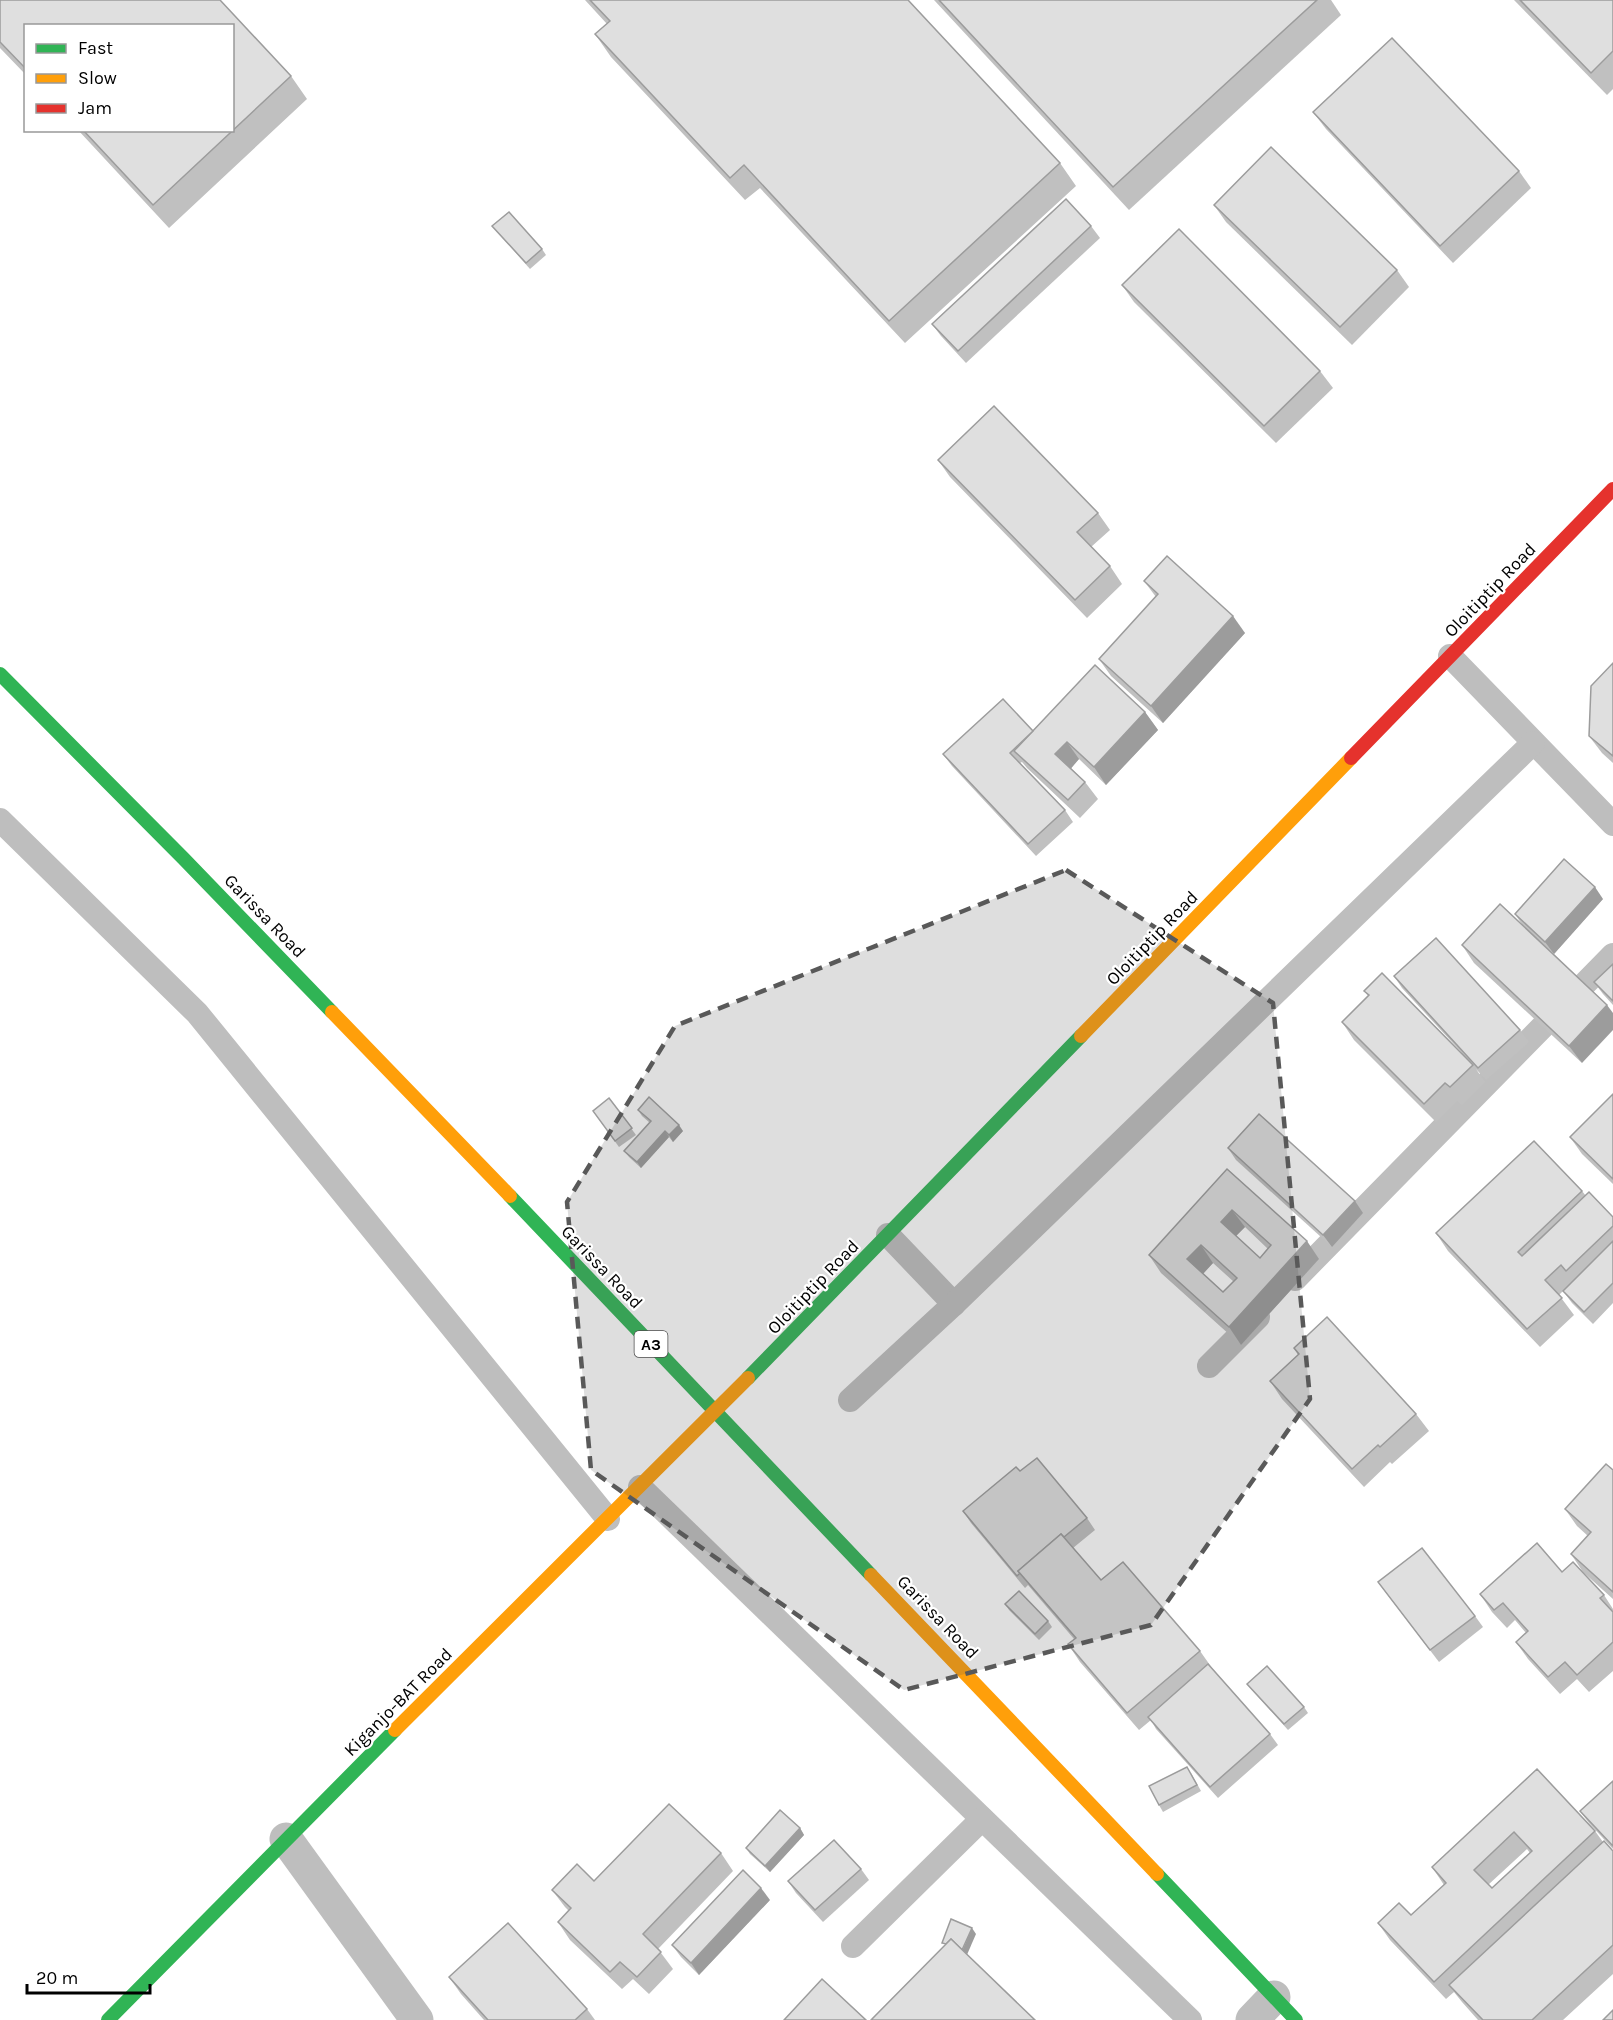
<svg xmlns="http://www.w3.org/2000/svg" width="1613" height="2020" viewBox="0 0 1613 2020" font-family="Karla,sans-serif">
  <style>
    .lines { fill: none; stroke-linecap: round; stroke-linejoin: round }
    .lane { stroke: #bebebe; stroke-width: 24 }
    .street { stroke: #bebebe; stroke-width: 33 }
    .fast { stroke: #30b455; stroke-width: 14 }
    .slow { stroke: #ff9f0a; stroke-width: 14 }
    .jam { stroke: #e5322d; stroke-width: 14 }
    .wall { fill: #c0c0c0; fill-rule: evenodd }
    .shaded-wall { fill: #9c9c9c }
    .building { fill: #dfdfdf; stroke: #9c9c9c; stroke-width: 1.5; fill-rule: evenodd }
    .marked { fill: #595959; fill-opacity: 0.2; stroke: #595959; stroke-width: 4.5; stroke-dasharray: 12 8; stroke-linejoin: round }
    .labels { text-anchor: middle; dominant-baseline: central; stroke-width: 4.5; stroke-linejoin: round; paint-order: stroke }
    .shield { fill: #fff; stroke: #4c4c4c; stroke-width: 1.5 }
    .shield-label { font-size: 16px; font-weight: bold; fill: #000 }
    .street-label { font-size: 18px; fill: #000; stroke: #fff }
  </style>
  <rect width="100%" height="100%" fill="#fff"/>
  <g class="lines">
    <g class="lane">
      <polyline points="1450,656 1613,824"/>
      <polyline points="0,820 197,1013 608,1519"/>
      <polyline points="888,1235 954,1304"/>
      <polyline points="1295,1279 1613,955"/>
      <polyline points="1209,1366 1258,1317"/>
      <polyline points="850,1400 954,1304 1533,743"/>
      <polyline points="640,1487 1190,2020"/>
      <polyline points="853,1946 982,1819"/>
    </g>
    <g class="street">
      <polyline points="286,1839 417,2020"/>
      <polyline points="1252,2020 1274,1997"/>
    </g>
    <g class="fast">
      <polyline points="0,674 183,858 332,1012"/>
      <polyline points="510,1196 871,1575"/>
      <polyline points="748,1378 1081,1036"/>
      <polyline points="1157,1874 1296,2020"/>
      <polyline points="108,2020 395,1730"/>
    </g>
    <g class="slow">
      <polyline points="332,1012 510,1196"/>
      <polyline points="1081,1036 1351,758"/>
      <polyline points="871,1575 1157,1874"/>
      <polyline points="395,1730 748,1378"/>
    </g>
    <polyline class="jam" points="1351,758 1613,489"/>
  </g>
  <g class="wall">
    <polygon points="0,0 291,76 307,99 169,228 78,130 232,130 26,26 26,75 0,48"/>
    <polygon points="585,0 908,0 1060,163 1076,186 905,343 760,188 745,200 611,57 595,34 607,24"/>
    <polygon points="934,0 1331,0 1341,15 1129,210"/>
    <polygon points="1514,0 1613,0 1613,89 1607,95"/>
    <polygon points="1313,112 1519,171 1531,188 1453,263 1326,129"/>
    <polygon points="1214,205 1397,270 1409,287 1352,345 1226,222"/>
    <polygon points="492,226 542,249 546,255 530,269"/>
    <polygon points="1091,226 1100,238 966,363 941,336 932,324"/>
    <polygon points="1122,285 1320,371 1333,388 1276,443 1134,302"/>
    <polygon points="938,460 1098,513 1110,530 1091,547 1110,566 1122,584 1087,618 950,477"/>
    <polygon points="1144,581 1245,633 1163,723 1111,676 1099,659 1156,597"/>
    <polygon points="1613,663 1613,763 1602,753 1589,736"/>
    <polygon points="1145,712 1158,730 1106,785 1079,759 1071,768 1085,782 1098,799 1080,818 1027,768 1022,762 1020,763 1065,810 1073,822 1036,856 952,766 943,754 1033,731"/>
    <polygon points="1603,899 1554,954 1523,926 1515,914"/>
    <polygon points="1500,904 1582,1063 1474,963 1462,945"/>
    <polygon points="1613,964 1613,1005 1603,994 1594,982"/>
    <polygon points="1394,976 1520,1030 1529,1042 1486,1080 1476,1069 1485,1082 1462,1105 1457,1101 1436,1122 1354,1040 1342,1022 1368,996 1364,991 1462,1053 1402,988"/>
    <polygon points="1613,1094 1613,1184 1582,1154 1570,1137"/>
    <polygon points="609,1098 636,1135 619,1147 593,1111"/>
    <polygon points="638,1110 683,1131 673,1142 669,1137 641,1168 629,1157 624,1151 650,1123 642,1116"/>
    <polygon points="1228,1148 1355,1201 1363,1213 1332,1247 1236,1160"/>
    <path d="M1227 1169 1319 1259 1241 1345 1161 1273 1149 1255ZM1245 1227 1268 1249 1260 1258 1236 1236ZM1213 1263 1234 1282 1223 1292 1203 1274Z"/>
    <polygon points="1582,1191 1586,1196 1613,1217 1613,1303 1593,1324 1572,1303 1563,1291 1559,1295 1574,1315 1540,1347 1448,1251 1436,1233"/>
    <polygon points="1294,1348 1416,1414 1429,1431 1392,1464 1390,1462 1364,1487 1282,1399 1270,1381 1298,1355"/>
    <polygon points="1613,1470 1613,1599 1583,1572 1571,1554 1588,1536 1577,1526 1565,1509"/>
    <polygon points="963,1511 1087,1518 1095,1530 1073,1548 1101,1580 1200,1651 1212,1668 1270,1734 1278,1745 1218,1798 1156,1729 1151,1720 1139,1730 1080,1662 1068,1644 1074,1639 1028,1585 1025,1588 971,1523"/>
    <polygon points="1562,1572 1604,1595 1613,1609 1613,1671 1589,1692 1577,1679 1560,1694 1528,1659 1516,1642 1526,1633 1515,1620 1507,1628 1492,1612 1480,1594"/>
    <polygon points="1378,1582 1475,1616 1483,1627 1439,1662"/>
    <polygon points="1005,1604 1048,1621 1052,1627 1039,1640 1009,1610"/>
    <polygon points="1247,1684 1304,1707 1308,1713 1288,1730 1252,1690"/>
    <path d="M1537 1769 1595 1831 1603 1842 1613 1851V1974L1563 2020H1478L1462 2002 1454 1992 1446 1999 1390 1940 1378 1923 1411 1915 1444 1885 1432 1867ZM1527 1849 1530 1853 1492 1888 1488 1885Z"/>
    <polygon points="1191,1773 1201,1791 1163,1812 1159,1805"/>
    <polygon points="1613,1781 1613,1849 1589,1823 1580,1811"/>
    <polygon points="800,1828 804,1835 770,1872 750,1854 746,1848"/>
    <polygon points="721,1853 733,1871 658,1949 673,1969 649,1994 633,1979 622,1989 570,1940 558,1922 569,1911 565,1907 552,1890"/>
    <polygon points="861,1869 869,1880 823,1922 796,1893 788,1881"/>
    <polygon points="770,1900 699,1975 681,1957 672,1945"/>
    <polygon points="449,1977 587,2009 595,2020 484,2020 461,1994"/>
  </g>
  <g class="shaded-wall">
    <polygon points="1233,616 1245,633 1163,723 1151,706"/>
    <polygon points="1145,712 1158,730 1106,785 1094,767"/>
    <polygon points="1067,742 1079,759 1068,772 1055,754"/>
    <polygon points="1595,887 1603,899 1554,954 1545,942"/>
    <polygon points="1607,1005 1613,1013 1613,1030 1582,1063 1569,1046"/>
    <polygon points="679,1125 683,1131 673,1142 669,1135"/>
    <polygon points="665,1131 669,1137 641,1168 637,1162"/>
    <polygon points="1355,1201 1363,1213 1332,1247 1323,1235"/>
    <polygon points="1232,1210 1245,1227 1233,1239 1221,1222"/>
    <polygon points="1307,1241 1319,1259 1241,1345 1229,1327"/>
    <polygon points="1201,1245 1213,1263 1200,1277 1187,1259"/>
    <polygon points="800,1828 804,1835 770,1872 765,1866"/>
    <polygon points="761,1888 770,1900 699,1975 691,1963"/>
    <polygon points="972,1928 976,1934 966,1957 962,1951"/>
  </g>
  <g class="building">
    <polygon points="0,0 220,0 291,76 153,205 83,130 232,130 232,26 26,26 26,69 0,42"/>
    <polygon points="590,0 908,0 1060,163 889,321 744,165 730,178 595,34 610,21"/>
    <polygon points="939,0 1317,0 1113,187"/>
    <polygon points="1520,0 1613,0 1613,51 1591,73"/>
    <polygon points="1392,38 1519,171 1440,246 1313,112"/>
    <polygon points="1271,147 1397,270 1340,327 1214,205"/>
    <polygon points="1066,199 1091,226 958,351 932,324"/>
    <polygon points="509,212 542,249 526,263 492,226"/>
    <polygon points="1179,229 1320,371 1264,426 1122,285"/>
    <polygon points="994,406 1098,513 1077,532 1110,566 1075,600 938,460"/>
    <polygon points="1167,556 1233,616 1151,706 1099,659 1158,594 1144,581"/>
    <polygon points="1613,663 1613,756 1589,736 1591,686"/>
    <polygon points="1095,665 1145,712 1094,767 1067,742 1055,754 1085,782 1068,800 1014,751"/>
    <polygon points="1003,699 1033,731 1010,753 1065,810 1028,844 943,754"/>
    <polygon points="1564,859 1595,887 1545,942 1515,914"/>
    <polygon points="1500,904 1607,1005 1569,1046 1462,945"/>
    <polygon points="1436,938 1520,1030 1478,1068 1394,976"/>
    <polygon points="1613,964 1613,1001 1594,982"/>
    <polygon points="1382,973 1473,1065 1450,1087 1445,1083 1424,1104 1342,1022 1369,995 1364,991"/>
    <polygon points="1613,1094 1613,1179 1570,1137"/>
    <polygon points="649,1097 679,1125 669,1135 665,1131 637,1162 624,1151 651,1121 638,1110"/>
    <polygon points="609,1098 632,1128 615,1141 593,1111"/>
    <polygon points="1259,1114 1355,1201 1323,1235 1228,1148"/>
    <polygon points="1534,1141 1582,1191 1518,1252 1522,1256 1589,1192 1613,1217 1613,1226 1566,1271 1561,1265 1545,1280 1562,1298 1527,1329 1436,1233"/>
    <path d="M1227 1169 1307 1241 1229 1327 1149 1255ZM1232 1210 1271 1245 1260 1258 1221 1222ZM1201 1245 1237 1278 1223 1292 1187 1259Z"/>
    <polygon points="1613,1241 1613,1283 1584,1312 1563,1291"/>
    <polygon points="1327,1317 1416,1414 1380,1447 1378,1445 1352,1469 1270,1381 1299,1354 1294,1348"/>
    <polygon points="1037,1458 1087,1518 1064,1537 1061,1534 1018,1571 1020,1573 1017,1576 963,1511 1016,1467 1020,1471"/>
    <polygon points="1606,1464 1613,1470 1613,1592 1571,1554 1591,1532 1565,1509"/>
    <polygon points="1061,1534 1101,1580 1123,1562 1200,1651 1127,1713 1068,1644 1076,1638 1018,1571"/>
    <polygon points="1537,1543 1562,1572 1573,1562 1604,1595 1600,1598 1613,1612 1613,1642 1577,1675 1565,1662 1548,1677 1516,1642 1528,1631 1503,1603 1494,1610 1480,1594"/>
    <polygon points="1422,1548 1475,1616 1430,1650 1378,1582"/>
    <polygon points="1019,1591 1048,1621 1035,1634 1005,1604"/>
    <polygon points="1208,1664 1270,1734 1210,1787 1148,1717"/>
    <polygon points="1267,1666 1304,1707 1284,1724 1247,1684"/>
    <polygon points="1187,1767 1197,1785 1159,1805 1149,1786"/>
    <path d="M1537 1769 1595 1831 1434 1982 1378 1923 1399 1903 1411 1915 1446 1883 1432 1867ZM1514 1832 1532 1851 1492 1888 1474 1870Z"/>
    <polygon points="1613,1781 1613,1846 1580,1811"/>
    <polygon points="669,1804 721,1853 643,1934 661,1952 637,1977 620,1962 610,1972 558,1922 571,1908 552,1890 577,1864 594,1881"/>
    <polygon points="780,1810 800,1828 765,1866 746,1848"/>
    <polygon points="834,1840 861,1869 815,1910 788,1881"/>
    <polygon points="1604,1841 1613,1851 1613,1945 1532,2020 1483,2020 1449,1985"/>
    <polygon points="743,1870 761,1888 691,1963 672,1945"/>
    <polygon points="951,1919 972,1928 962,1950 951,1939 946,1944 942,1943"/>
    <polygon points="508,1923 587,2009 575,2020 488,2020 449,1977"/>
    <polygon points="951,1939 1035,2020 871,2020"/>
    <polygon points="822,1979 866,2020 784,2020"/>
    <polygon points="1613,2010 1613,2020 1603,2020"/>
  </g>
  <path class="marked" d="M1066 870 1273 1003 1310 1399 1151 1625 904 1690 591 1470 567 1202 675 1026Z"/>
  <g class="labels">
    <rect class="shield" x="634.5" y="1331" width="33" height="26" rx="4.5"/>
    <g class="shield-label">
      <text x="651" y="1344">A3</text>
    </g>
    <g class="street-label">
      <text transform="translate(1490 590) rotate(-46)">Oloitiptip Road</text>
      <text transform="translate(265 916) rotate(46)">Garissa Road</text>
      <text transform="translate(1152 938) rotate(-46)">Oloitiptip Road</text>
      <text transform="translate(602 1267) rotate(46)">Garissa Road</text>
      <text transform="translate(813 1287) rotate(-46)">Oloitiptip Road</text>
      <text transform="translate(938 1617) rotate(46)">Garissa Road</text>
      <text transform="translate(398 1702) rotate(-45)">Kiganjo-BAT Road</text>
    </g>
  </g>
  <rect x="24" y="24" width="210" height="108" fill="#ffffff" stroke="#999999" stroke-width="1.5"/>
  <rect x="36" y="44" width="30" height="9" fill="#30b455" stroke="#999999" stroke-width="1.5"/>
  <text x="78" y="54" font-size="18" fill="#000000">Fast</text>
  <rect x="36" y="74" width="30" height="9" fill="#ff9f0a" stroke="#999999" stroke-width="1.5"/>
  <text x="78" y="84" font-size="18" fill="#000000">Slow</text>
  <rect x="36" y="104" width="30" height="9" fill="#e5322d" stroke="#999999" stroke-width="1.5"/>
  <text x="78" y="114" font-size="18" fill="#000000">Jam</text>
  <path d="M27 1984v9h123v-9" fill="none" stroke="#000000" stroke-width="3"/>
  <text x="36" y="1984" font-size="18" fill="#000000" stroke="#ffffff" stroke-width="4.5" paint-order="stroke">20 m</text>
</svg>
